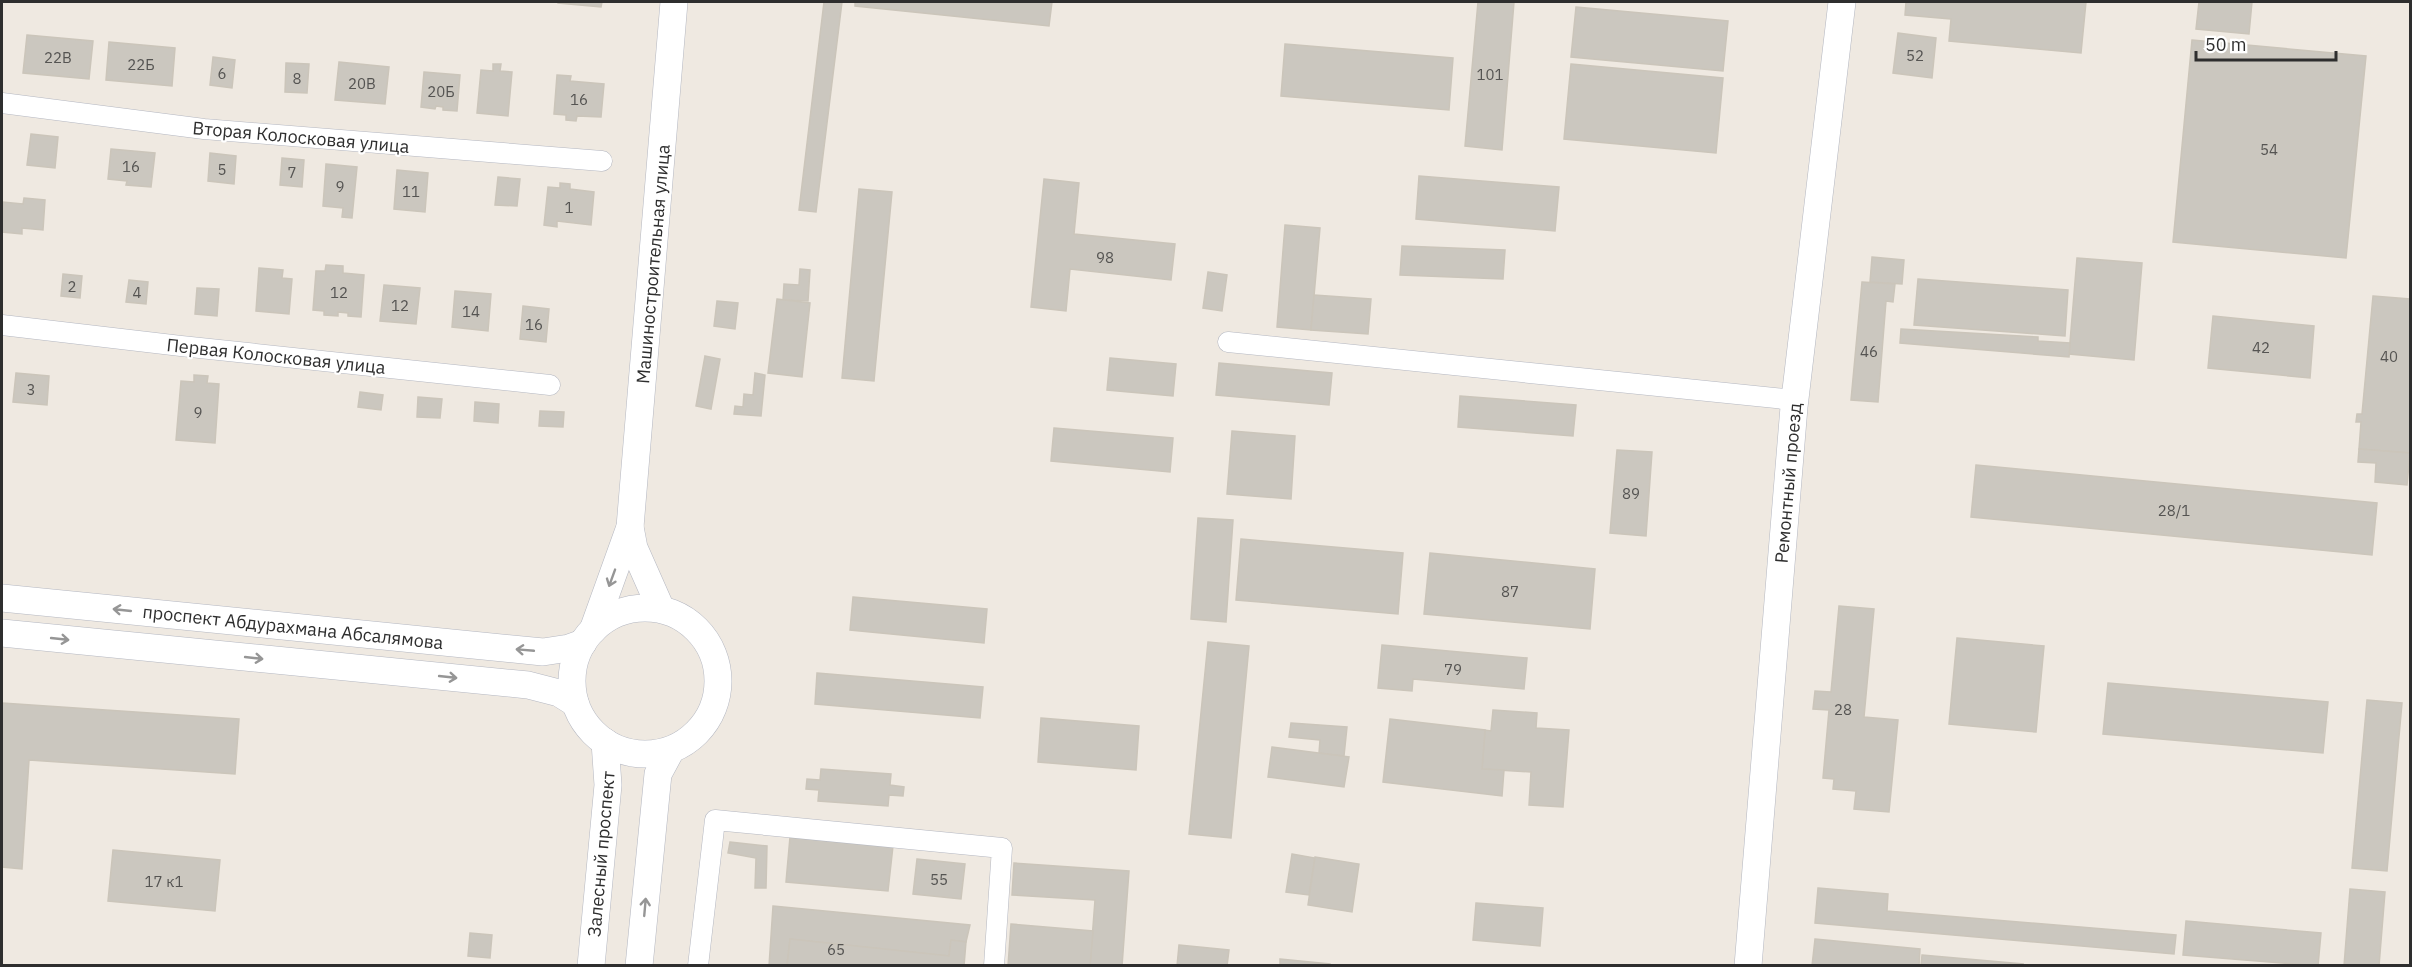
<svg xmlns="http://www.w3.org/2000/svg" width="2412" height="967" viewBox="0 0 2412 967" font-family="'IBM Plex Sans',sans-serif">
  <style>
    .building { fill: #cbc7bf; stroke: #cbc5ba; stroke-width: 1.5 }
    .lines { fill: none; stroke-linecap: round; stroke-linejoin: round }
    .street-casing { stroke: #b4b7c1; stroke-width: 21 }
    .secondary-casing { stroke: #b4b7c1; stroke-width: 28 }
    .street { stroke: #fff; stroke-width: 20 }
    .secondary { stroke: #fff; stroke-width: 27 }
    .oneway { stroke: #969696 }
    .labels { text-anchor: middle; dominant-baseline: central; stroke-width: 4.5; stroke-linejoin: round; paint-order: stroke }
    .number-label { font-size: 15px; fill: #555452 }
    .street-label { font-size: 18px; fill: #2e2e2e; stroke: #fff }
  </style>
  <rect width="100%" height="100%" fill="#efe9e1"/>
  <g class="building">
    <polygon points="558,2 602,2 601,7 558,3"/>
    <polygon points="824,2 842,2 816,212 799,210"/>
    <polygon points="855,2 1052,2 1049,26 855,6"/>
    <polygon points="1478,2 1514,2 1502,150 1465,146"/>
    <polygon points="1906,2 2086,2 2081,53 1949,41 1951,19 1905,15"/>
    <polygon points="2199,2 2252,2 2249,34 2196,29"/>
    <polygon points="1576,7 1728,21 1723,71 1571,57"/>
    <polygon points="1898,33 1936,38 1932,78 1893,73"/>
    <polygon points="27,35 93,41 89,79 23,73"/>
    <polygon points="2192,40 2366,56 2346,258 2173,242"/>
    <polygon points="109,42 175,48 172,86 106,80"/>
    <polygon points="1285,44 1453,58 1449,110 1281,96"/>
    <polygon points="213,57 235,60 232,88 210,85"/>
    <polygon points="339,62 389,67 385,104 335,100"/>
    <polygon points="286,63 309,64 307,93 285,92"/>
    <polygon points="493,64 501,64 500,71 512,72 508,116 477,113 481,70 493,71"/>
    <polygon points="1571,64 1723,78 1716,153 1564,139"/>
    <polygon points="424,72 460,75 457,111 443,110 443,107 436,106 435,109 421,107"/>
    <polygon points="557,75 571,76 570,81 604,84 601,117 577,116 576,121 566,120 566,115 554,114"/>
    <polygon points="31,134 58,137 55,168 27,165"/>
    <polygon points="111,149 155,153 151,187 126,185 127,181 108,179"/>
    <polygon points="210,153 236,156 234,184 208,181"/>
    <polygon points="282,158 304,160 302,187 280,185"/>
    <polygon points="326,164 357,167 352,218 342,217 343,208 323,206"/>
    <polygon points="397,170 428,173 425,212 394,209"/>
    <polygon points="1419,176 1559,187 1555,231 1416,219"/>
    <polygon points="498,177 520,179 517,206 495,205"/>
    <polygon points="1044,179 1079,183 1074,234 1175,244 1171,280 1070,269 1066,311 1031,307"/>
    <polygon points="560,183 570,184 570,189 594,192 591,225 557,221 557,227 544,225 548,187 560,188"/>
    <polygon points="859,189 892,192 874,381 842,378"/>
    <polygon points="24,198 45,200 43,230 22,228 22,234 2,232 3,202 23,204"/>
    <polygon points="1285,225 1320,228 1311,330 1277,327"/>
    <polygon points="1402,246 1505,250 1503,279 1400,275"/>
    <polygon points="1872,257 1904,260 1902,284 1870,282"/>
    <polygon points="2077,258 2142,263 2134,360 2069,354"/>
    <polygon points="326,265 343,266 343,273 364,275 361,317 348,316 348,313 338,312 338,316 324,315 324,311 313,310 316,271 325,271"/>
    <polygon points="259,268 283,270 282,278 292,279 289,314 256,311"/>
    <polygon points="800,269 810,270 808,301 783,300 784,284 799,285"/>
    <polygon points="1208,272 1227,275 1222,311 1203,308"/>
    <polygon points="63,274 82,276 80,298 61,296"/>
    <polygon points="1918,279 2068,290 2065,336 1914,325"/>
    <polygon points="129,280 148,282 146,304 126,302"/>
    <polygon points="1862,282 1895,284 1893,302 1886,301 1878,402 1851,400"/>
    <polygon points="384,285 420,288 416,324 380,321"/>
    <polygon points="197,288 219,289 217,316 195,314"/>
    <polygon points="455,291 491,294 488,331 452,327"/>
    <polygon points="1314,295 1371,299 1368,334 1311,330"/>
    <polygon points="2373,296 2410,299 2410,453 2359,449 2361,422 2356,422 2357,414 2362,414"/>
    <polygon points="777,299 810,303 802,377 768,373"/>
    <polygon points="717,301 738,303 735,329 714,326"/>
    <polygon points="523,306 549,309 546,342 520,339"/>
    <polygon points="2213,316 2314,326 2310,378 2208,368"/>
    <polygon points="1901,329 2038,337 2038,341 2070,343 2069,357 1900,343"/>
    <polygon points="705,356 720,359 711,409 696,406"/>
    <polygon points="1110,358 1176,364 1173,396 1107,390"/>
    <polygon points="1219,363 1332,373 1329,405 1216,395"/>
    <polygon points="16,373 49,376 47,405 13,402"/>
    <polygon points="755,373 765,375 761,416 734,414 735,406 743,407 744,394 753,395"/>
    <polygon points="194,375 208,376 207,383 219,384 215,443 176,440 181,381 194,382"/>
    <polygon points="360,392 383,395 381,410 358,407"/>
    <polygon points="1460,396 1576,405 1573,436 1458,427"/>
    <polygon points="418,397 442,399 440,418 417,417"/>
    <polygon points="475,402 499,404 498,423 474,421"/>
    <polygon points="540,411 564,412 563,427 539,426"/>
    <polygon points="1054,428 1173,438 1170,472 1051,461"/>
    <polygon points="1232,431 1295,436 1291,499 1227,494"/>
    <polygon points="2359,449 2410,453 2407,485 2375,482 2376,463 2358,462"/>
    <polygon points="1617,450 1652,452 1646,536 1610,533"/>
    <polygon points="1976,465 2377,503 2372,555 1971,517"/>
    <polygon points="1198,518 1233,520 1226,622 1191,619"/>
    <polygon points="1241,539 1403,553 1398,614 1236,600"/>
    <polygon points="1430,553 1595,569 1590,629 1424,614"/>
    <polygon points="853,597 987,609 984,643 850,630"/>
    <polygon points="1839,606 1874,609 1864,717 1898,720 1889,812 1854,809 1856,791 1833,789 1834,779 1823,778 1829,710 1813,709 1815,691 1831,692"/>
    <polygon points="1957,638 2044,646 2036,732 1949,724"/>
    <polygon points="1208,642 1249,646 1231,838 1189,834"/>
    <polygon points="1382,645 1527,658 1524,689 1413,679 1412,691 1378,688"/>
    <polygon points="817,673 983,687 980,718 815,704"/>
    <polygon points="2108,683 2328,702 2323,753 2103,734"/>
    <polygon points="2367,700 2402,703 2387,871 2352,868"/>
    <polygon points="2,703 239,719 235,774 29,760 22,869 2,867"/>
    <polygon points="1493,710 1537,713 1536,728 1569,730 1563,807 1529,805 1531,772 1482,769 1485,730 1491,731"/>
    <polygon points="1041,718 1139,726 1136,770 1038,762"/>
    <polygon points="1390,719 1485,730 1482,769 1504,770 1502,796 1383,782"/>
    <polygon points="1291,723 1347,727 1344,756 1319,753 1320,740 1289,737"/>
    <polygon points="1272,747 1349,757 1344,787 1268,777"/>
    <polygon points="821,769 891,774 890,785 904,787 903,796 889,795 888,806 818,801 819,790 806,789 807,779 820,780"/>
    <polygon points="790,837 893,846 888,891 786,882"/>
    <polygon points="730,842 767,846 766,888 755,888 756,858 728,853"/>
    <polygon points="113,850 220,860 215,911 108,901"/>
    <polygon points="1292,854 1315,858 1309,895 1286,892"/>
    <polygon points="1315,857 1359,864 1352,912 1308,905"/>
    <polygon points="917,859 965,864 961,899 913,894"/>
    <polygon points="1014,863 1129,871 1122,966 1090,966 1095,900 1012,895"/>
    <polygon points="1818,888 1888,894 1887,911 2176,935 2174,954 1815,923"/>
    <polygon points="2350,889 2385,892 2379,966 2344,966"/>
    <polygon points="1476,903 1543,908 1540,946 1473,940"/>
    <polygon points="773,906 970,925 966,942 951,940 949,956 790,939 787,966 769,966"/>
    <polygon points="2186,921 2321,933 2318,966 2183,955"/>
    <polygon points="1011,924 1093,931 1090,966 1008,966"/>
    <polygon points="470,933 492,935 490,958 468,956"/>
    <polygon points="790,939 949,956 951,940 966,942 964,966 787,966"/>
    <polygon points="1815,939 1920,949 1919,966 1812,966"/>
    <polygon points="1179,945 1229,950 1227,966 1177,966"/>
    <polygon points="1922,955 2023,964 2022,966 1921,966"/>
    <polygon points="1280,959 1330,964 1330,966 1280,966"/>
  </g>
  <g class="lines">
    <g class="street-casing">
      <g id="street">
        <polyline points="2,103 204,129 602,161"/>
        <polyline points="2,325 181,346 550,385"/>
        <polyline points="1228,342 1794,400"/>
        <polyline points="698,966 715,820 1002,848 994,966"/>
      </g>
    </g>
    <g class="secondary-casing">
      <g id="secondary">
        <polyline points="630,527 634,548 661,609"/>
        <polyline points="2,598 543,652 569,648 583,643"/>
        <circle cx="645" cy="681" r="73"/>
        <polyline points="593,630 630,527 674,2"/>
        <polyline points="2,633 528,685 559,693 575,703"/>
        <polyline points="591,966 608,785 605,742"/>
        <polyline points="639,966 658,774 671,750"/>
        <polyline points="1748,966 1794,407 1842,2"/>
      </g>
    </g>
    <use href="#street" class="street"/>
    <use href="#secondary" class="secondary"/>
  </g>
  <defs><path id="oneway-shaft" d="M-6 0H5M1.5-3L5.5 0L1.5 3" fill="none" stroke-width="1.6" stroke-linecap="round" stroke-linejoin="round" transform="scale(1.5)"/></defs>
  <g class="oneway">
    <use href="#oneway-shaft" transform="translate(612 578) rotate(110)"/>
    <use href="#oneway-shaft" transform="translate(122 610) rotate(-174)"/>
    <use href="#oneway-shaft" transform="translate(60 639) rotate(6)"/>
    <use href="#oneway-shaft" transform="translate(525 650) rotate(-175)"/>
    <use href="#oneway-shaft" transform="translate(254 658) rotate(6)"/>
    <use href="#oneway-shaft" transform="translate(448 677) rotate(6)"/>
    <use href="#oneway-shaft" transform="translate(645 907) rotate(-85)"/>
  </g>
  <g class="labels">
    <g class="number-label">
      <text x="1915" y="55">52</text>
      <text x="58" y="57">22В</text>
      <text x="141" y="64">22Б</text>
      <text x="222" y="73">6</text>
      <text x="1490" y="74">101</text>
      <text x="297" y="78">8</text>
      <text x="362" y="83">20В</text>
      <text x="441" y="91">20Б</text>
      <text x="579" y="99">16</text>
      <text x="2269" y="149">54</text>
      <text x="131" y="166">16</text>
      <text x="222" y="169">5</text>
      <text x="292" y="172">7</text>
      <text x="340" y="186">9</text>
      <text x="411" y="191">11</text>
      <text x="569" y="207">1</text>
      <text x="1105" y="257">98</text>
      <text x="72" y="286">2</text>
      <text x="137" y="292">4</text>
      <text x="339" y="292">12</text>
      <text x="400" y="305">12</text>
      <text x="471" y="311">14</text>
      <text x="534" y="324">16</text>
      <text x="2261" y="347">42</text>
      <text x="1869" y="351">46</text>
      <text x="2389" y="356">40</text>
      <text x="31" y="389">3</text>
      <text x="198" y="412">9</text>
      <text x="1631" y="493">89</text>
      <text x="2174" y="510">28/1</text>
      <text x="1510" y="591">87</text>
      <text x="1453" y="669">79</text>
      <text x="1843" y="709">28</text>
      <text x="939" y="879">55</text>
      <text x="164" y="881">17 к1</text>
      <text x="836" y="949">65</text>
    </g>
    <g class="street-label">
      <text transform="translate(301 137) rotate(5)">Вторая Колосковая улица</text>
      <text transform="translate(653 264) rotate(-85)">Машиностроительная улица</text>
      <text transform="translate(276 356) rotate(6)">Первая Колосковая улица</text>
      <text transform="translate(1788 483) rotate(-85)">Ремонтный проезд</text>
      <text transform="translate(293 627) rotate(6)">проспект Абдурахмана Абсалямова</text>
      <text transform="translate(601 854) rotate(-85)">Залесный проспект</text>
    </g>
  </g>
  <rect width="2412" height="967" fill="none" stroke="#2e2e2e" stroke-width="6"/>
  <path d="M2196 51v9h140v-9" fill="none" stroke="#2e2e2e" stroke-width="3"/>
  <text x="2205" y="51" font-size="18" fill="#2e2e2e" stroke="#ffffff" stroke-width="4.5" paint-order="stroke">50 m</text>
</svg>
